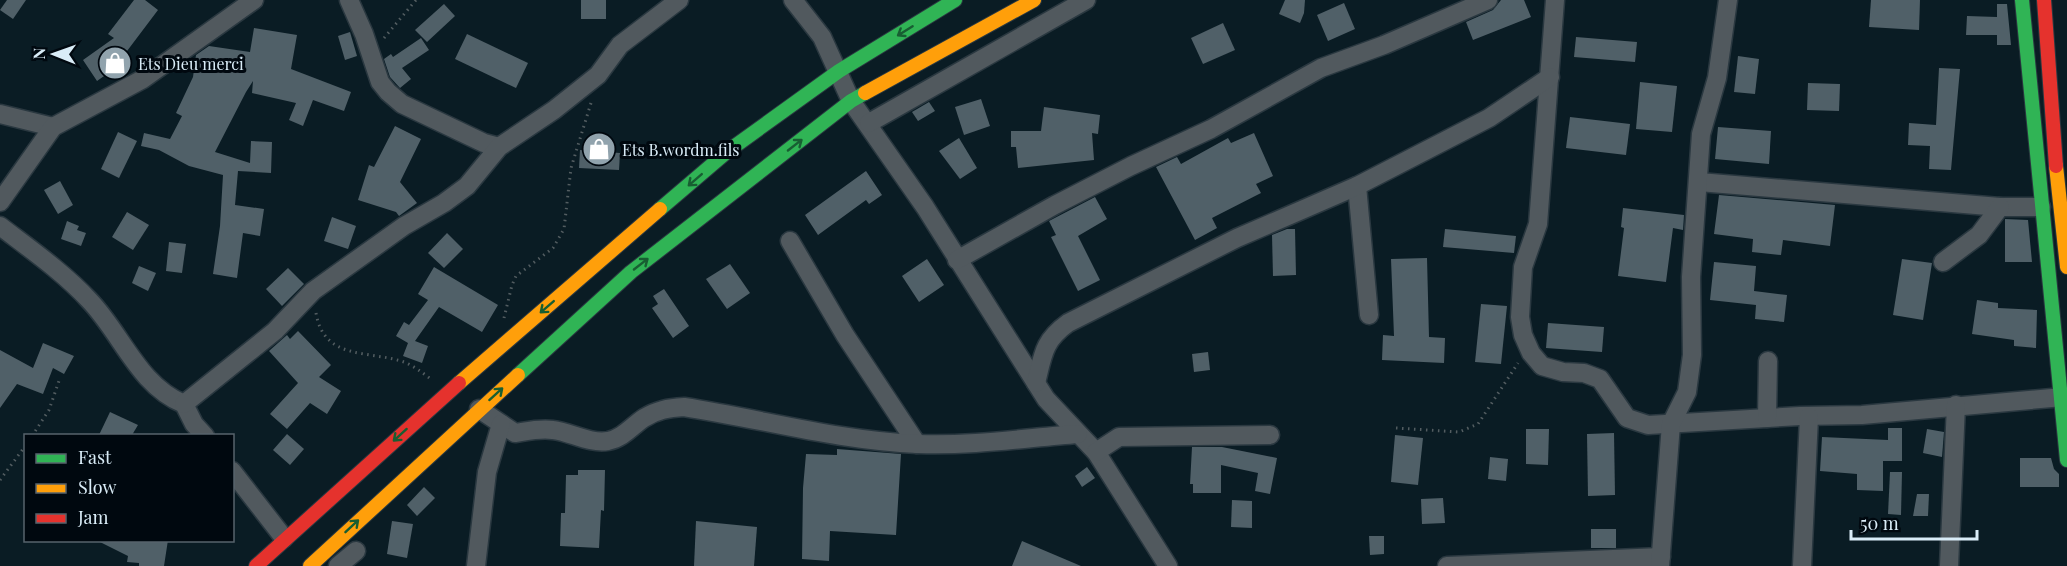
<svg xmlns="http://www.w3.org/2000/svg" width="2067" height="566" viewBox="0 0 2067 566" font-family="'Playfair Display',serif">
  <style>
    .building { fill: #506068 }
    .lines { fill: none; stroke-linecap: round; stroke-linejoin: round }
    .street-casing { stroke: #2a3840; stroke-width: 21 }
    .fast-casing { stroke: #2a3840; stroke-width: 16 }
    .slow-casing { stroke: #2a3840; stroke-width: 16 }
    .jam-casing { stroke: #2a3840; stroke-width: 16 }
    .path { stroke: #535d61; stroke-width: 3; stroke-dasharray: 1.5 4.5; stroke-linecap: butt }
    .street { stroke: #51595e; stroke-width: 18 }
    .fast { stroke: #30b455; stroke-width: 14 }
    .slow { stroke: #ff9f0a; stroke-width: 14 }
    .jam { stroke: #e5322d; stroke-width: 14 }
    .oneway { stroke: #185e32 }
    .labels { text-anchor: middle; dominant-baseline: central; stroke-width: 6; stroke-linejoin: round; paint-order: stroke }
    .poi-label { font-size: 16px; fill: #d9ecf7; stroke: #00080f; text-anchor: start }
  </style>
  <rect width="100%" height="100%" fill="#0a1c24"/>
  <g class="building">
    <polygon points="7,0 26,0 13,19 0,10"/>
    <polygon points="134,0 145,0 158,10 121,59 124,62 97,81 83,60 114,38 108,34"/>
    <rect x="581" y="0" width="25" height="19"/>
    <polygon points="1285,0 1305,0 1304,13 1300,23 1279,14"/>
    <polygon points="1501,0 1524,0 1531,17 1473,40 1466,22 1493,10"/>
    <polygon points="1871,0 1920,0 1919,30 1869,27"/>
    <polygon points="1344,3 1355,29 1328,41 1317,15"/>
    <polygon points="444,4 455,16 427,42 415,30"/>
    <polygon points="1997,4 2007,4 2011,45 1997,45 1997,35 1966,35 1967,16 1997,17"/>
    <polygon points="1223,23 1235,50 1203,64 1191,38"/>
    <polygon points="254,28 297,35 291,69 351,92 344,111 313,100 303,126 289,120 296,103 252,93 253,81 246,92 215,152 250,163 251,141 272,142 271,173 238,171 235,205 264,209 260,236 243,233 237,278 213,274 220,226 223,175 189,166 159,150 141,146 144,133 170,139 182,116 176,113 193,77 196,55 209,46 250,52"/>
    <polygon points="350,32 357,56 345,60 338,36"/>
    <polygon points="467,34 528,63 516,88 455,59"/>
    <polygon points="1576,37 1637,42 1635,62 1574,57"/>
    <polygon points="421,38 429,50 402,68 411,79 400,88 390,77 384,59 391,54 393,57"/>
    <polygon points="1738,56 1759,59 1755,94 1734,92"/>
    <polygon points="1939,68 1960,69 1951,170 1929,169 1930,146 1908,145 1909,123 1936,125"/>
    <polygon points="1640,82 1677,86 1672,132 1636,129"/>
    <polygon points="1808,83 1840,84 1839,111 1807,110"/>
    <polygon points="981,99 990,126 964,135 955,107"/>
    <polygon points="929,102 935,111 918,121 912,112"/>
    <polygon points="1044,107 1100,115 1098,134 1092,133 1094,160 1018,168 1016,147 1011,147 1011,131 1041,131"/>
    <polygon points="1570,117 1630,124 1626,155 1566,148"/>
    <polygon points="395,126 421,139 400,182 417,203 399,216 396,212 358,200 369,165 374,167"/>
    <polygon points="1718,127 1771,131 1769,164 1715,159"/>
    <polygon points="118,132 137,141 119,178 101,169"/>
    <polygon points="1254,133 1273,176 1256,184 1261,193 1212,218 1217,228 1195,240 1156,167 1177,157 1181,164 1228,138 1231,143"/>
    <polygon points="959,138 977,168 960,179 939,151"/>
    <polygon points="580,150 620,153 619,170 579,168"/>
    <polygon points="866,171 882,195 869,204 866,200 818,235 805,215"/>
    <polygon points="60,181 73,205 58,214 44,190"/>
    <polygon points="1719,195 1835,205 1830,246 1783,240 1781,255 1752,252 1753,239 1714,234"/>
    <polygon points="1095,197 1107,219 1078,236 1100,280 1078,291 1051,237 1056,235 1049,221"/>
    <polygon points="1623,208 1684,215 1683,230 1673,228 1666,282 1618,276 1624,228 1621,227"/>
    <polygon points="127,212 149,225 133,250 112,237"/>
    <polygon points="332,217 356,226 348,249 324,241"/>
    <polygon points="2005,219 2028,220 2032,262 2005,262"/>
    <polygon points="67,221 79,226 77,230 86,233 81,246 61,239"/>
    <polygon points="1287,229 1295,229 1296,275 1273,276 1272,235"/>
    <polygon points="1445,229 1516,236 1514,253 1443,247"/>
    <polygon points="447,233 463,249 444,268 428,253"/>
    <polygon points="169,242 186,244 182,273 166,271"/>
    <polygon points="1427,258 1429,337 1445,338 1444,363 1382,360 1383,335 1394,336 1391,259"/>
    <polygon points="927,259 944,285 919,302 902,276"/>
    <polygon points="1902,259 1932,263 1923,320 1893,315"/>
    <polygon points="1714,262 1756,266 1754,291 1787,295 1784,322 1755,319 1756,305 1710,300"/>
    <polygon points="730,264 750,293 727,309 706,279"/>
    <polygon points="139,266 156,273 148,291 132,283"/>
    <polygon points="434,267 498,305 482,332 439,307 415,341 428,346 422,363 403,356 408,343 396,336 404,322 409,325 428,300 418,294"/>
    <polygon points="288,268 304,284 282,306 266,289"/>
    <polygon points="664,289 689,326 673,338 652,308 658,304 653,296"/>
    <polygon points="1977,300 1998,303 1998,308 2037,310 2036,348 2014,346 2014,340 1972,334"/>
    <polygon points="1481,304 1507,306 1501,364 1475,362"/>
    <polygon points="1548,323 1604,327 1602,352 1546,348"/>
    <polygon points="298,331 331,365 319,377 341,391 327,414 310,403 287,429 270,414 298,383 269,351 287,335 290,339"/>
    <polygon points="43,343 74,356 64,374 53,368 43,394 17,384 0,408 0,350 33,368"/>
    <polygon points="1208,352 1210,370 1194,372 1192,354"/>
    <polygon points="110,412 138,425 132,435 99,435"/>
    <polygon points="1888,428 1902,428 1902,461 1883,461 1883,491 1857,490 1857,474 1820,471 1822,437 1888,440"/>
    <polygon points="1526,429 1549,429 1548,465 1526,464"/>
    <polygon points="1927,429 1944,432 1942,457 1923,453"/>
    <polygon points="1614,433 1615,495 1588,496 1587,434"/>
    <polygon points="287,434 304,449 290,465 273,450"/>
    <polygon points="1395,435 1423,438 1418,485 1391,482"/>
    <polygon points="1192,447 1222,447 1277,458 1270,494 1255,491 1258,473 1221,465 1221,493 1193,493 1193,484 1190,484"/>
    <polygon points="837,449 901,454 896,535 830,531 829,561 802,559 803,488 806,454 837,455"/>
    <polygon points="1490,457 1508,459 1506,481 1488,479"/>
    <polygon points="2020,458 2051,458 2054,469 2059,474 2059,487 2020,487"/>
    <polygon points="1087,467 1095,478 1082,487 1075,476"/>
    <polygon points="578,470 605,470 604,511 601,510 599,548 560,546 561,513 565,513 566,475 578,475"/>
    <polygon points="1890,472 1902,472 1901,515 1888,514"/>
    <polygon points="424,487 435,498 417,516 407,505"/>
    <polygon points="1917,494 1929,494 1928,516 1913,516"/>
    <polygon points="1443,498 1445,523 1422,524 1421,499"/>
    <polygon points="1232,500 1252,501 1252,528 1231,527"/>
    <polygon points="392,521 413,524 407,558 387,554"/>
    <polygon points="696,521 757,527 754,566 694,566"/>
    <rect x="1591" y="529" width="25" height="19"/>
    <polygon points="1369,536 1384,536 1384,554 1370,555"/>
    <polygon points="96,540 168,540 164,566 139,566 139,563 127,562 128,556"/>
    <polygon points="1022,541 1081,566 1012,566"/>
  </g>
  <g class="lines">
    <g class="street-casing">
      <g id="street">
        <polyline points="349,0 364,34 380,82 388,92 402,104 484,143 499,147"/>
        <polyline points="793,0 822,37 851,101 925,207 1046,399 1096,452 1168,566"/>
        <polyline points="1555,0 1538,224 1523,267 1520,317 1523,335 1531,353 1542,366 1563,372 1584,373 1600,379 1627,418 1648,425 1800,416 1862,415 2063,397"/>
        <polyline points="0,114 53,127"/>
        <polyline points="869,123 1086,0"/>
        <polyline points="1699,182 2000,207 2041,207"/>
        <polyline points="1357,186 1369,315"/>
        <polyline points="0,202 53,127 143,79 254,0"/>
        <path d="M0 226C30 249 63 272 89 300 122 334 138 385 184 404L194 424 205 436"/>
        <polyline points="790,241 845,335 917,444"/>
        <polyline points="957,260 1055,205 1131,166 1211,129 1321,68 1384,45 1488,0"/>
        <polyline points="1943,262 1979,235 2000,207"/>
        <path d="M1036 383C1043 355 1043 341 1068 323L1237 238 1357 186 1489 118 1550 77"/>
        <polyline points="184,404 275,331 313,291 404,226 444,203 467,186 499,147 554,110 598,75 620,45 679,0"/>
        <path d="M479 409 515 433C528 431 540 428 553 430 571 432 589 444 608 441 623 438 632 426 644 418 657 410 668 408 684 407 762 419 839 441 918 444 972 446 1025 438 1078 434"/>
        <polyline points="1767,418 1768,361"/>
        <polyline points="1096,452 1119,437 1270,435"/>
        <polyline points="232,471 284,538"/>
        <polyline points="338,566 356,551"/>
        <polyline points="476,566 487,472 501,424"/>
        <polyline points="1447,566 1661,557"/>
        <polyline points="1660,566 1671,424 1687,392 1692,355 1691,277 1701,134 1717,78 1728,0"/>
        <polyline points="1802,566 1809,417"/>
        <polyline points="1949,566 1956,405"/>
      </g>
    </g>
    <g class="fast-casing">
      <g id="fast">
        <polyline points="2022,0 2067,460"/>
        <polyline points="660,209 728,151 839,71 955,0"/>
        <polyline points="518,375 631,272 851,101 865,93"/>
      </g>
    </g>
    <g class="slow-casing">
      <g id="slow">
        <polyline points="865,93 1034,0"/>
        <polyline points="2056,166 2067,267"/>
        <polyline points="459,383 660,209"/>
        <polyline points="310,566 518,375"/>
      </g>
    </g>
    <g class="jam-casing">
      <g id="jam">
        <polyline points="2044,0 2056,166"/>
        <polyline points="256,566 459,383"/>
      </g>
    </g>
    <g class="path">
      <polyline points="384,38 416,0"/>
      <path d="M316 313C324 361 369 350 404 362 414 366 423 373 432 380"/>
      <polyline points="504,318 512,285 516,276 553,248 564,229 571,168 591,103"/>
      <polyline points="1396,428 1459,432 1478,424 1518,363"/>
      <polyline points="32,436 49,410 60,378"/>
      <polyline points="0,480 26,445"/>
    </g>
    <use href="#street" class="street"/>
    <use href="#fast" class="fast"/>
    <use href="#slow" class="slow"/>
    <use href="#jam" class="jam"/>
  </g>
  <defs><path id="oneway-shaft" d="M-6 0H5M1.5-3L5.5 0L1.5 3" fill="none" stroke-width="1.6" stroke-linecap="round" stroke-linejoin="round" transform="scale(1.5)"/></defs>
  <g class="oneway">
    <use href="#oneway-shaft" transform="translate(905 31) rotate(148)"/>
    <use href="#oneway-shaft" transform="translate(795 145) rotate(-38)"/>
    <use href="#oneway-shaft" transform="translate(695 180) rotate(139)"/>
    <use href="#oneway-shaft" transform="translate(641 264) rotate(-38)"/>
    <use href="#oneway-shaft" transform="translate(547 307) rotate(139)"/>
    <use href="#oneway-shaft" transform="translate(496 394) rotate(-42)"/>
    <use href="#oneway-shaft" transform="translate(400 435) rotate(138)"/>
    <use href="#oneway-shaft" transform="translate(352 526) rotate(-43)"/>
  </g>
  <defs>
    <g id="shop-disc" transform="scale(1.725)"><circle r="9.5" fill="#91a3ad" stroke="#00080f"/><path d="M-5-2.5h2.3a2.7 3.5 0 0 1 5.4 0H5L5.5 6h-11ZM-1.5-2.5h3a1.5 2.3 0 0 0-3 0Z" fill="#fff"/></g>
  </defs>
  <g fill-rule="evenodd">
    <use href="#shop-disc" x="115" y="63"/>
    <use href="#shop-disc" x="599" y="149"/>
  </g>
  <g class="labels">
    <g class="poi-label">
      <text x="138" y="63">Ets Dieu merci</text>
      <text x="622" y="149">Ets B.wordm.fils</text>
    </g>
  </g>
  <rect x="24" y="434" width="210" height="108" fill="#00080f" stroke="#57636c" stroke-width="1.5"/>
  <rect x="36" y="454" width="30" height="9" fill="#30b455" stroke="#57636c" stroke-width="1.5"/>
  <text x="78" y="464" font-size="18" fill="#d9ecf7">Fast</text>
  <rect x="36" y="484" width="30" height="9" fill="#ff9f0a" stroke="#57636c" stroke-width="1.5"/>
  <text x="78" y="494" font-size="18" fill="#d9ecf7">Slow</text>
  <rect x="36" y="514" width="30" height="9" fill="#e5322d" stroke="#57636c" stroke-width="1.5"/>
  <text x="78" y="524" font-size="18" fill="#d9ecf7">Jam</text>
  <g transform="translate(54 54) rotate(271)" stroke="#00080f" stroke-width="4.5" paint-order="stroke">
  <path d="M0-4.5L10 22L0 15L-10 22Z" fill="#d9ecf7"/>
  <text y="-9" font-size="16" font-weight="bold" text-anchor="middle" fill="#d9ecf7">N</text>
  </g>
  <path d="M1851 530v9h126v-9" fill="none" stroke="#d9ecf7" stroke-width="3"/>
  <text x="1860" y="530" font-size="18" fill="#d9ecf7" stroke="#00080f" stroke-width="4.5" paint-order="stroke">50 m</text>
</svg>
